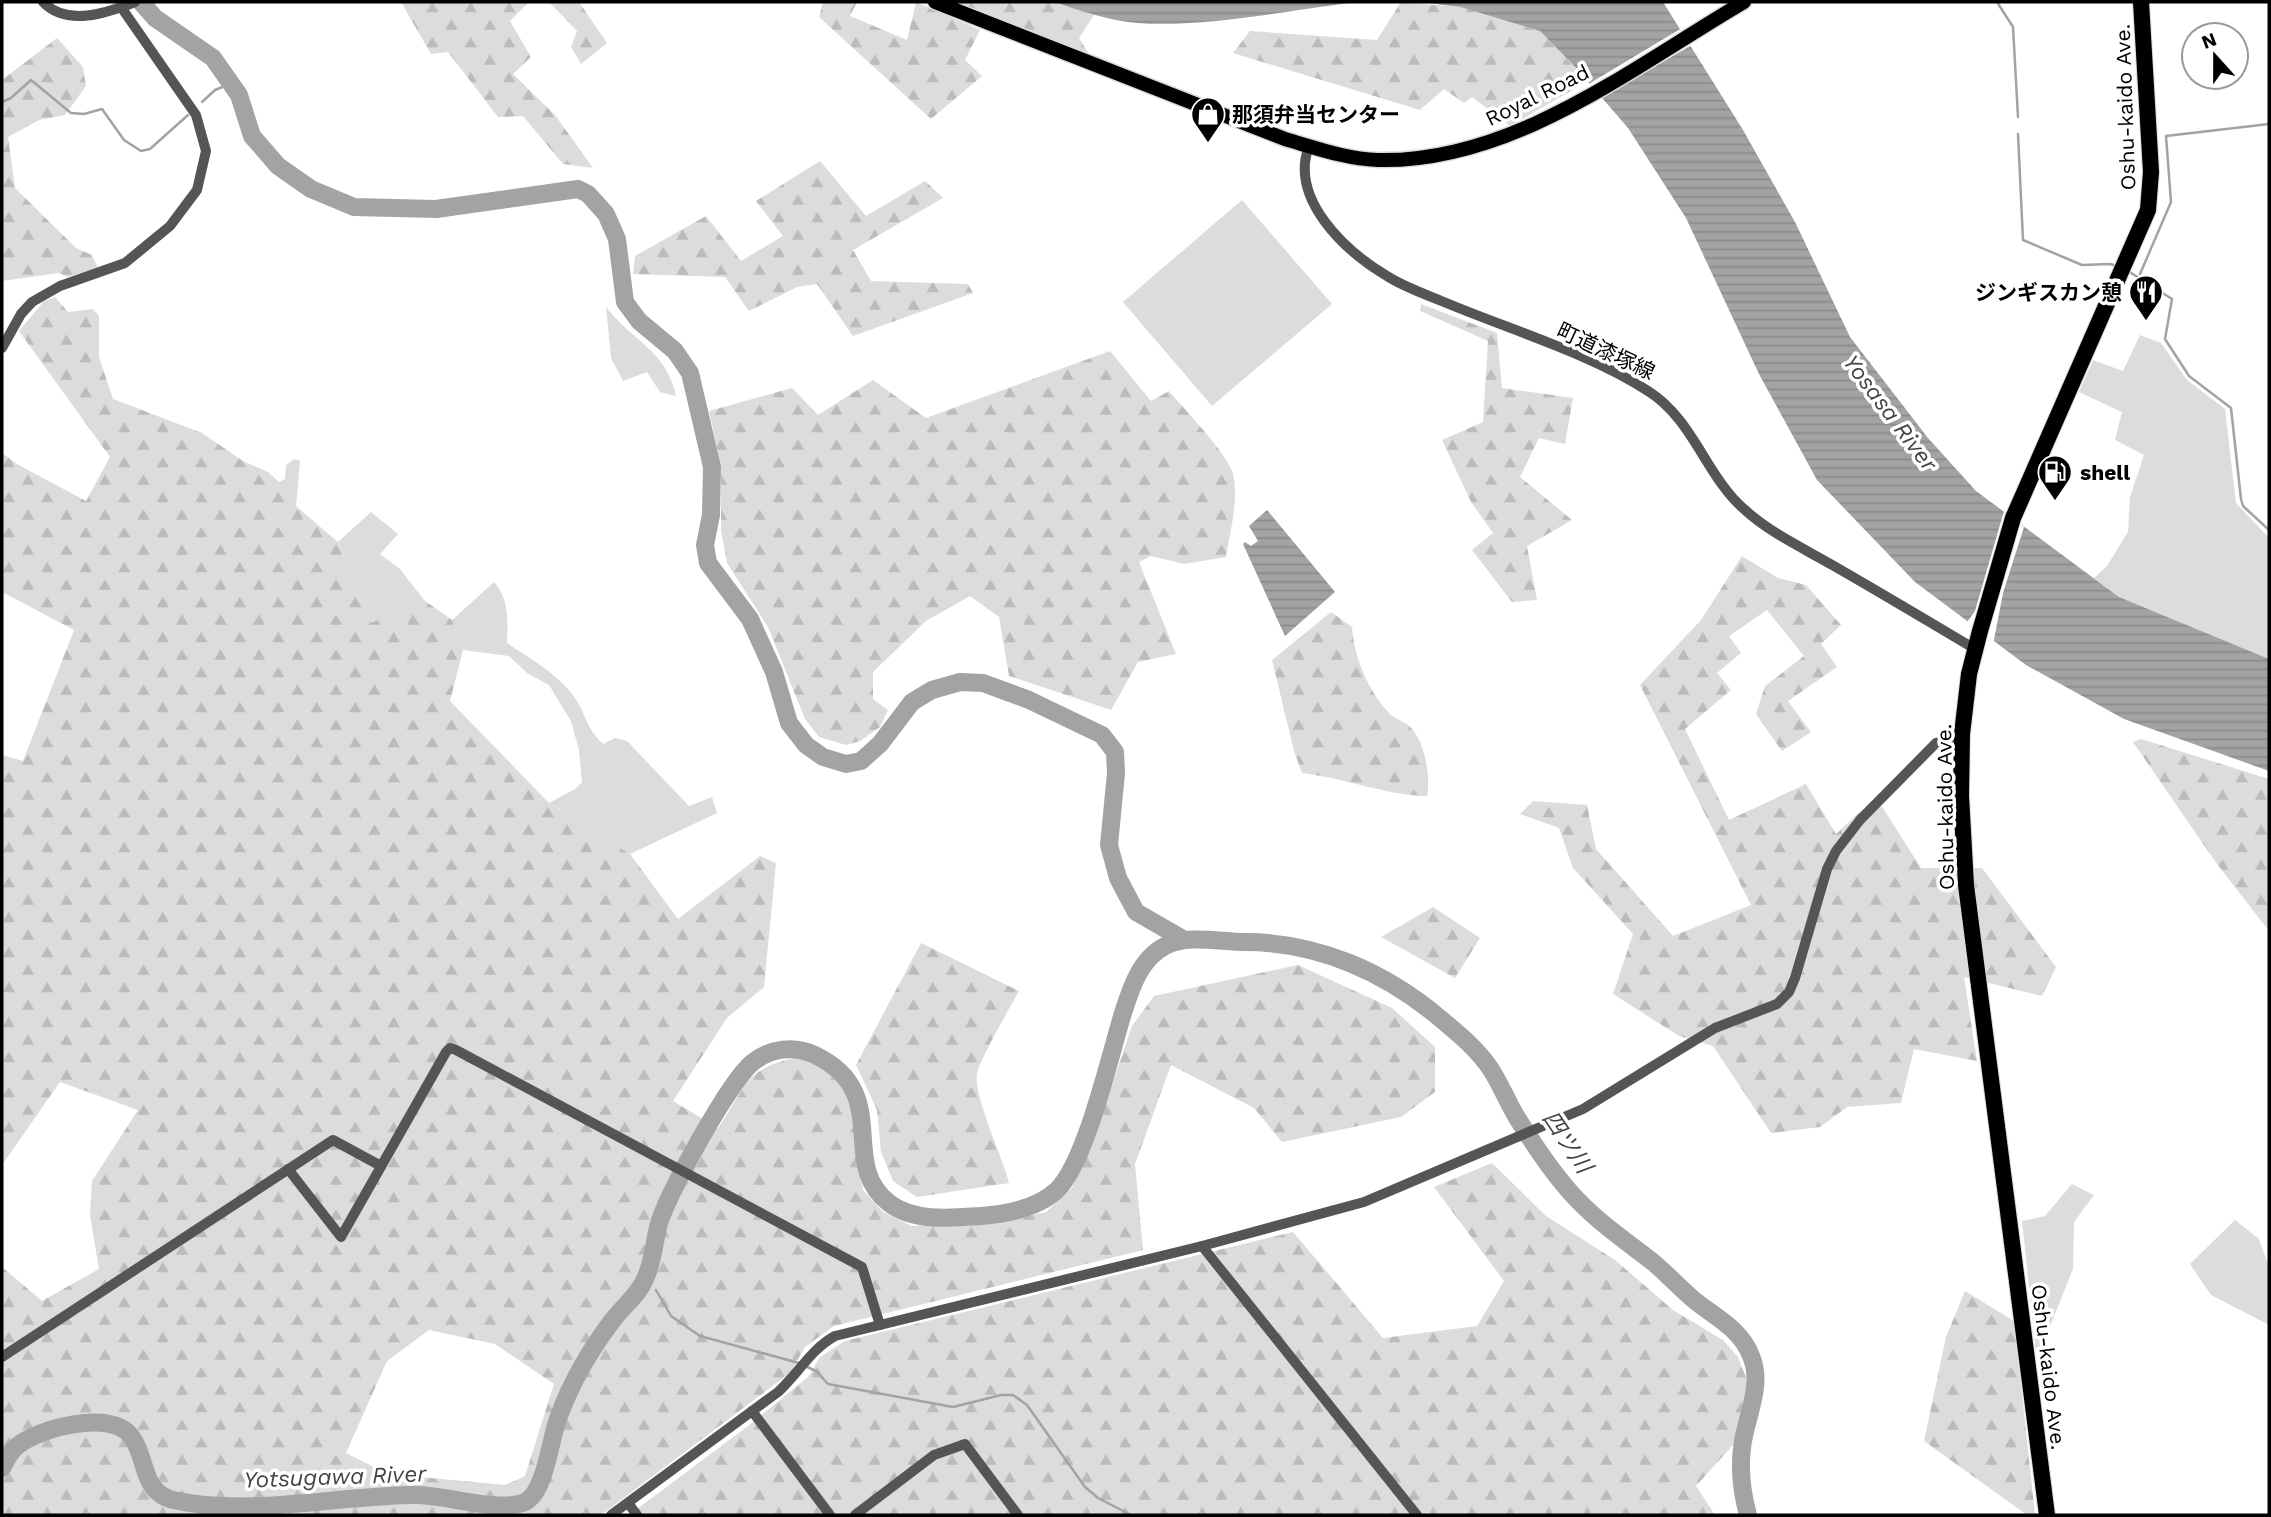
<svg xmlns="http://www.w3.org/2000/svg" width="2271" height="1517" viewBox="0 0 2271 1517" font-family="'Work Sans','Noto Sans JP',sans-serif">
  <style>
    .grass { fill: #dcdcdc }
    .forest { fill: url(#forest-firs); fill-rule: evenodd }
    .water { fill: url(#water-rules) }
    .pier { fill: #fff }
    .lines { fill: none; stroke-linecap: round; stroke-linejoin: round }
    .stream { stroke: #a3a3a3; stroke-width: 2.5 }
    .river { stroke: #a3a3a3; stroke-width: 18 }
    .major-casing { stroke: #dbdbdb; stroke-width: 17 }
    .highway-casing { stroke: #dbdbdb; stroke-width: 18 }
    .minor { stroke: #555; stroke-width: 10 }
    .major { stroke: #000; stroke-width: 14 }
    .highway { stroke: #000; stroke-width: 16 }
    .labels { text-anchor: middle; dominant-baseline: central; stroke-width: 7; stroke-linejoin: round; paint-order: stroke }
    .street-label { font-size: 21px; fill: #000; stroke: #fff }
    .poi-label { font-size: 21px; font-weight: bold; fill: #000; stroke: #fff; text-anchor: start }
    .water-label { font-size: 23px; font-style: italic; fill: #444; stroke: #fff }
  </style>
  <defs>
    <pattern id="forest-firs" width="22" height="20" patternUnits="userSpaceOnUse" patternTransform="scale(1.75)"><rect width="22" height="20" fill="#dcdcdc"/><path d="M5 1l3.5 6h-7zM16 11l3.5 6h-7z" fill="#bbb"/></pattern>
    <pattern id="water-rules" width="6" height="5" patternUnits="userSpaceOnUse" patternTransform="scale(1.75)"><rect width="6" height="5" fill="#a3a3a3"/><path d="M0 2.5h6" fill="none" stroke="#8b8b8b"/></pattern>
  </defs>
  <rect width="100%" height="100%" fill="#fff"/>
  <g class="grass">
    <polygon points="1242,200 1332,304 1212,406 1123,302"/>
    <path d="M606 307C632 341 667 351 676 396L660 392 647 372 623 381 611 358Z"/>
    <polygon points="2140,335 2161,343 2187,380 2225,409 2236,503 2269,538 2269,659 2119,597 2094,578 2107,566 2128,532 2130,497 2144,455 2115,440 2122,412 2079,392 2093,360 2123,371"/>
    <polygon points="294,459 300,461 296,507 243,461 268,472 279,482 285,479 286,465"/>
    <polygon points="371,512 398,534 380,554 400,569 424,600 371,624 338,542"/>
    <path d="M494 582C509 598 508 622 507 643 529 658 555 672 572 694 587 713 584 726 603 744L615 738 627 741 689 806 712 797 717 813 630 854 549 803 575 789 582 782 579 750 571 721 549 685 527 673 509 656 463 650 452 620Z"/>
    <polygon points="2072,1184 2094,1195 2074,1222 2073,1269 2045,1339 2036,1353 2022,1221 2045,1216"/>
    <polygon points="2235,1220 2259,1239 2269,1267 2269,1325 2211,1295 2190,1264"/>
  </g>
  <g class="forest">
    <polygon points="401,2 529,2 510,21 531,57 513,74 555,115 593,168 563,164 523,116 498,117 448,52 431,54"/>
    <polygon points="549,2 579,2 607,43 581,64 571,47 577,31"/>
    <polygon points="823,2 857,2 850,16 907,40 916,2 980,30 965,60 982,76 931,119 819,17"/>
    <polygon points="956,2 1053,2 1094,15 1079,38 1090,56"/>
    <polygon points="1401,2 1460,7 1540,31 1588,81 1510,126 1472,97 1464,103 1444,89 1420,110 1233,53 1250,31 1377,40"/>
    <polygon points="57,38 83,67 86,86 65,115 39,120 8,137 15,188 76,248 92,255 98,268 68,277 58,273 2,281 2,80"/>
    <polygon points="820,161 866,216 925,181 943,198 853,250 871,281 968,284 973,293 853,336 817,284 797,287 749,311 725,277 633,274 635,256 706,216 741,261 783,236 756,201"/>
    <path d="M55 297 68 312 93 309 99 316V357L113 399 202 433 243 461 338 542 371 623 424 600 452 620 463 650 450 701 549 803 630 854 678 919 760 856 776 863 764 987 727 1018 673 1101 718 1128C748 1085 742 1069 799 1057L822 1067 846 1087 858 1118 856 1154 863 1190 883 1212 912 1226 1007 1221 1046 1212 1072 1188 1092 1143 1132 1026 1154 996 1298 965 1392 1008 1435 1047V1092L1401 1117 1282 1142 1254 1108 1171 1065 1135 1164 1143 1250 834 1326 805 1347 790 1373 601 1515H2V1267L42 1301 99 1269 90 1215 92 1181 138 1110 60 1082 2 1165V755L23 761 74 630 4 593 2 596V453L17 464 86 501 110 457 19 331 44 301ZM429 1330 495 1344 554 1384 525 1476 505 1485 388 1474 346 1453 387 1361Z"/>
    <polygon points="1421,304 1497,333 1502,388 1573,398 1565,444 1539,438 1520,477 1572,520 1527,546 1537,600 1512,602 1472,550 1493,533 1471,502 1442,440 1483,422 1488,341 1420,311"/>
    <path d="M1110 351 1151 401 1169 391C1184 409 1228 454 1233 474 1239 500 1230 532 1226 557L1184 564 1151 556 1139 562 1176 654 1138 662 1111 710 1009 676 999 617 970 596 926 621 873 672V699L888 710 880 727 860 741 846 745 819 737 805 719 768 627 727 563 721 530V466L709 411 792 388 818 415 873 380 926 418Z"/>
    <polygon points="1742,556 1778,578 1806,585 1841,625 1821,644 1837,667 1788,701 1811,732 1782,751 1756,714 1765,686 1804,656 1767,610 1729,636 1741,653 1717,673 1731,690 1685,729 1729,820 1806,784 1836,834 1872,801 1883,808 1921,868 1982,868 2056,967 2042,996 1964,977 1977,1061 1914,1049 1901,1103 1847,1107 1820,1127 1771,1133 1713,1046 1679,1036 1613,994 1633,934 1573,868 1559,828 1520,814 1533,801 1587,805 1596,849 1673,936 1751,905 1640,685 1701,620"/>
    <path d="M1331 612 1352 627C1354 657 1368 691 1390 714 1396 720 1407 722 1412 729 1425 743 1431 778 1427 796 1384 795 1345 778 1302 773L1294 751 1272 660Z"/>
    <polygon points="2141,739 2269,779 2269,931 2217,864 2133,742"/>
    <polygon points="1433,907 1480,938 1455,978 1381,937"/>
    <path d="M921 943 1019 991C1010 1008 980 1058 977 1074 973 1096 1003 1157 1009 1183L917 1197 893 1181 881 1152 877 1110 856 1065Z"/>
    <polygon points="1492,1163 1546,1216 1615,1260 1673,1310 1723,1340 1738,1357 1749,1385 1733,1445 1696,1486 1715,1515 629,1515 748,1426 808,1377 820,1357 845,1341 1293,1232 1383,1338 1477,1326 1504,1281 1434,1187"/>
    <polygon points="1965,1291 2014,1321 2035,1515 2027,1515 1924,1441 1946,1337"/>
  </g>
  <g class="water">
    <path d="M1053 2H1357C1289 10 1205 28 1137 23 1108 21 1080 10 1053 2Z"/>
    <polygon points="1419,2 1663,2 1743,130 1796,224 1850,337 1928,438 1976,491 2119,597 2269,659 2269,771 2124,719 2026,665 1915,582 1817,480 1759,374 1686,218 1628,128 1577,69 1540,31 1460,7"/>
    <polygon points="1267,510 1335,592 1285,636 1243,544 1245,542 1251,546 1258,541 1249,526"/>
  </g>
  <g class="pier">
    <polygon points="1682,28 1692,45 1599,99 1587,85"/>
    <polygon points="2004,511 2024,527 2003,593 1993,645 1965,625 1975,611"/>
  </g>
  <g class="lines">
    <g class="stream">
      <polyline points="1997,2 2013,27 2018,117"/>
      <polyline points="2,102 11,98 31,80 71,113 84,114 102,109 124,140 141,151 150,149 188,115"/>
      <polyline points="202,102 215,90 232,83"/>
      <polyline points="2018,134 2023,240 2082,265 2111,264 2118,267"/>
      <polyline points="2128,271 2172,299 2165,339 2189,376 2231,408 2241,499 2243,506 2269,530"/>
      <polyline points="2140,274 2171,202 2166,136 2269,124"/>
      <polyline points="656,1290 671,1316 700,1336 799,1363"/>
      <polyline points="805,1366 816,1371 828,1384 953,1407 1001,1395 1013,1395 1027,1405 1085,1487 1098,1498 1131,1515"/>
    </g>
    <g class="river">
      <polyline points="141,2 155,18 213,58 239,95 252,136 278,166 311,189 354,207 436,209 578,189 588,194 606,214 617,239 625,302 639,321 675,351 690,373 712,467 711,515 705,545 708,563 750,619 774,672 789,723 806,745 823,757 846,764 861,761 880,744 912,702 932,690 960,682 983,683 1029,700 1102,735 1115,752 1116,773 1109,845 1118,878 1136,912 1183,939"/>
      <path d="M2 1468C7 1459 9 1453 17 1446 39 1428 111 1409 131 1436 148 1458 140 1491 173 1500 251 1517 339 1495 417 1495 445 1495 500 1513 525 1502 546 1492 550 1437 559 1416 571 1383 591 1349 612 1321 623 1306 638 1296 645 1279 653 1262 654 1244 658 1227 666 1196 729 1082 752 1063 770 1048 795 1045 815 1055 894 1093 837 1163 889 1203 913 1222 952 1218 981 1216 1007 1214 1038 1208 1057 1190 1086 1162 1110 1055 1123 1013 1131 988 1140 959 1165 946 1188 934 1220 942 1245 942 1319 942 1387 973 1442 1020 1460 1035 1477 1049 1490 1068 1500 1083 1507 1101 1516 1116 1532 1142 1551 1171 1571 1193 1596 1221 1626 1241 1654 1263 1668 1275 1680 1288 1694 1300 1715 1317 1741 1329 1751 1356 1764 1386 1745 1418 1742 1448 1739 1472 1742 1493 1748 1515"/>
    </g>
    <g class="major-casing">
      <path id="major" d="M935 2 1285 139C1316 148 1346 159 1378 160 1513 163 1633 67 1744 2"/>
    </g>
    <g class="highway-casing">
      <polyline id="highway" points="2047,1515 1966,885 1961,796 1962,734 1969,674 1980,631 2013,518 2148,210 2151,172 2141,2"/>
    </g>
    <g class="minor">
      <path d="M43 2C67 27 107 13 135 2"/>
      <path d="M1309 146C1289 199 1345 251 1387 276 1404 287 1425 294 1444 302 1508 329 1592 354 1648 391 1693 419 1706 476 1744 509 1770 533 1803 548 1834 566 1881 593 1928 621 1975 649"/>
      <polyline points="2,348 21,314 32,302 60,286 125,263 170,226 197,190 206,151 196,115 121,7"/>
      <polyline points="288,1169 341,1237 446,1052 450,1048 456,1050 862,1267 880,1325"/>
      <polyline points="1202,1246 1417,1515"/>
      <polyline points="2,1357 333,1140 381,1166"/>
      <polyline points="752,1411 830,1515"/>
      <polyline points="628,1503 637,1515"/>
      <path d="M611 1515 778 1392C798 1374 811 1349 835 1336L1202 1246 1364 1202 1583 1109 1715 1028 1777 1004 1789 992 1795 978 1827 869 1836 851 1860 820 1936 743 1962 734"/>
      <polyline points="855,1515 934,1455 965,1444 1018,1515"/>
    </g>
    <use href="#major" class="major"/>
    <use href="#highway" class="highway"/>
  </g>
  <defs>
    <g id="shop-pin" transform="scale(1.75)"><path d="M0 17L-7.5 6A9.5 9.5 0 1 1 7.5 6Z" fill="#000" stroke="#fff"/><path d="M-5-2.5h2.3a2.7 3.5 0 0 1 5.4 0H5L5.5 6h-11ZM-1.5-2.5h3a1.5 2.3 0 0 0-3 0Z" fill="#fff"/></g>
    <g id="restaurant-pin" transform="scale(1.75)"><path d="M0 17L-7.5 6A9.5 9.5 0 1 1 7.5 6Z" fill="#000" stroke="#fff"/><path d="M-5-6h1v4h1v-4h1v4h1v-4h1v5L-1.5 .5V6h-2V.5L-5-1ZM5-6V6H3V1.5H1.5Q1.5-4 5-6Z" fill="#fff"/></g>
    <g id="fuel-pin" transform="scale(1.75)"><path d="M0 17L-7.5 6A9.5 9.5 0 1 1 7.5 6Z" fill="#000" stroke="#fff"/><path d="M-5.5-6h7V0h2V4h1.3V-2.5L3-4.5l.8-.8L6-3V5H2.5V1h-1V6h-7ZM-4.2-4.7v3.2H.2V-4.7Z" fill="#fff"/></g>
  </defs>
  <g fill-rule="evenodd">
    <use href="#shop-pin" x="1208" y="114"/>
    <use href="#restaurant-pin" x="2146" y="292"/>
    <use href="#fuel-pin" x="2055" y="472"/>
  </g>
  <g class="labels">
    <g class="street-label">
      <text transform="translate(1537 95) rotate(-26)">Royal Road</text>
      <text transform="translate(2125 107) rotate(-92)">Oshu-kaido Ave.</text>
      <text transform="translate(1606 351) rotate(25)">町道漆塚線</text>
      <text transform="translate(1945 807) rotate(-91)">Oshu-kaido Ave.</text>
      <text transform="translate(2049 1367) rotate(83)">Oshu-kaido Ave.</text>
    </g>
    <g class="poi-label">
      <text x="1232" y="114">那須弁当センター</text>
      <text x="2122" y="292" text-anchor="end">ジンギスカン憩</text>
      <text x="2080" y="472">shell</text>
    </g>
    <g class="water-label">
      <text transform="translate(1890 413) rotate(53)">Yosasa River</text>
      <text transform="translate(1567 1142) rotate(56)">四ツ川</text>
      <text transform="translate(335 1477) rotate(-2)">Yotsugawa River</text>
    </g>
  </g>
  <rect width="2271" height="1517" fill="none" stroke="#000000" stroke-width="7"/>
  <g transform="translate(2215 56) rotate(339)"><circle r="33" fill="#ffffff" stroke="#999999" stroke-width="2"/>
  <path d="M0-5L12 26L0 18L-12 26Z" fill="#000000"/>
  <text y="-10" font-size="19" font-weight="bold" text-anchor="middle" fill="#000000">N</text>
  </g>
</svg>
